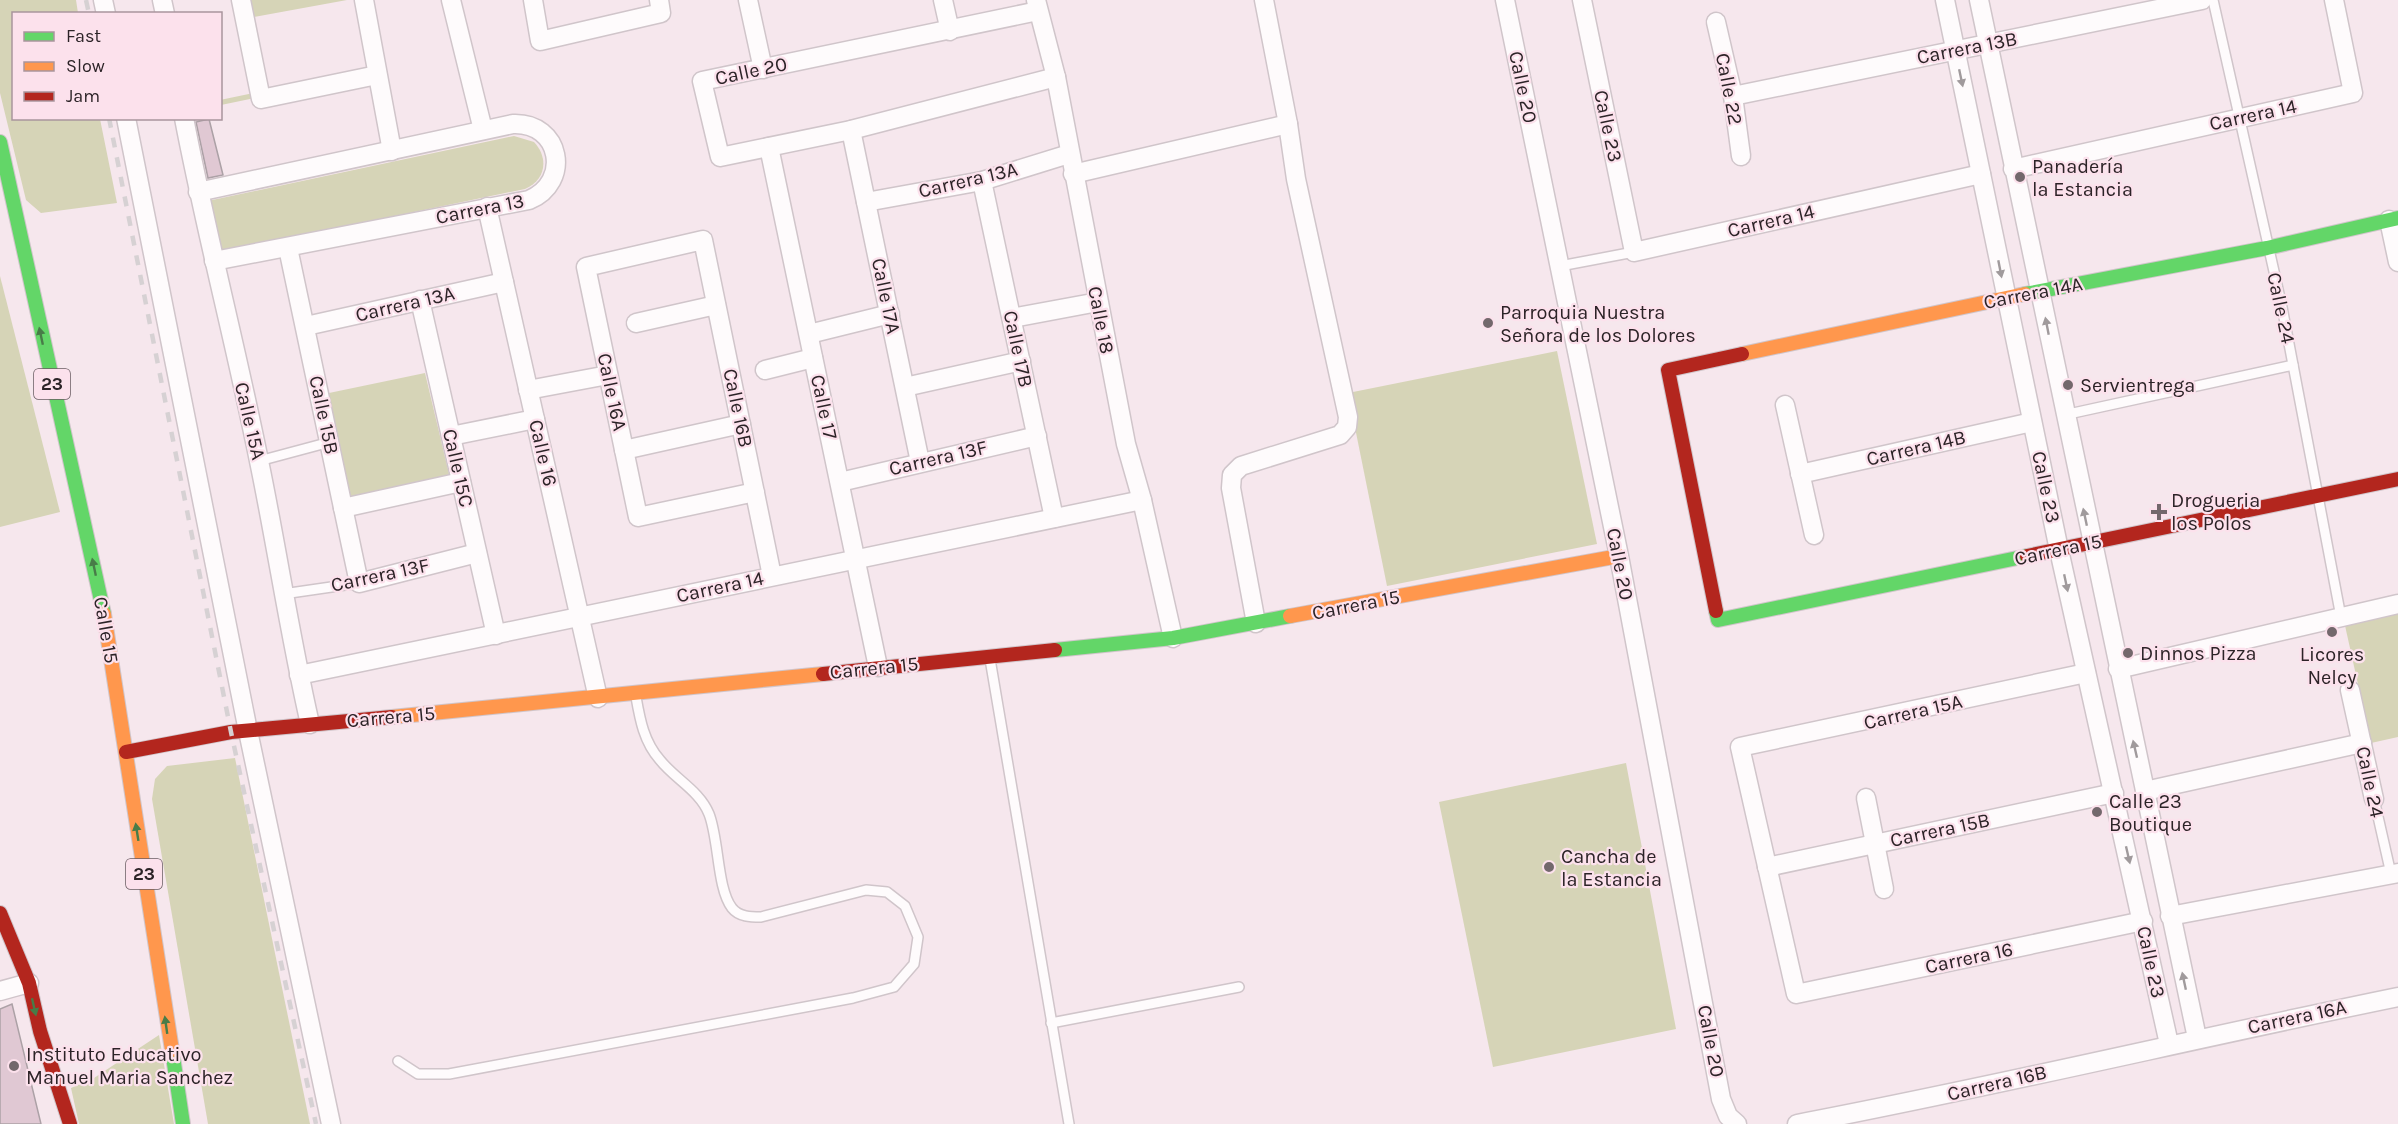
<svg xmlns="http://www.w3.org/2000/svg" width="2398" height="1124" viewBox="0 0 2398 1124" font-family="Karla,sans-serif">
  <style>
    .green { fill: #d6d4b7 }
    .building { fill: #e0c8d3; stroke: #aca1a6; stroke-width: 1.5 }
    .lines { fill: none; stroke-linecap: round; stroke-linejoin: round }
    .lane-casing { stroke: #d0c5ca; stroke-width: 12 }
    .street-casing { stroke: #d0c5ca; stroke-width: 21 }
    .fast-casing { stroke: #d0c5ca; stroke-width: 16 }
    .slow-casing { stroke: #d0c5ca; stroke-width: 16 }
    .jam-casing { stroke: #d0c5ca; stroke-width: 16 }
    .lane { stroke: #fefbfc; stroke-width: 9 }
    .street { stroke: #fefbfc; stroke-width: 18 }
    .fast { stroke: #63d668; stroke-width: 14 }
    .slow { stroke: #ff974d; stroke-width: 14 }
    .jam { stroke: #b3261e; stroke-width: 14 }
    .rail { stroke: #d6d1d3; stroke-width: 4.5; stroke-dasharray: 10 10; stroke-linecap: butt }
    .oneway { fill: #a09a9c }
    .oneway2 { fill: #487c48 }
    .poi-dot { fill: #73686c; stroke: #fce1ec; stroke-width: 2 }
    .labels { text-anchor: middle; dominant-baseline: central; stroke-width: 4.5; stroke-linejoin: round; paint-order: stroke }
    .shield { fill: #fce1ec; stroke: #6a5c62; stroke-width: 1.5 }
    .shield-label { font-size: 18px; font-weight: bold; fill: #2c2327 }
    .street-label { font-size: 20px; fill: #2c2327; stroke: #fce1ec }
    .poi-label { font-size: 20px; fill: #2c2327; stroke: #fce1ec; text-anchor: start }
  </style>
  <rect width="100%" height="100%" fill="#f6e7ed"/>
  <g class="green">
    <polygon points="0,0 76,0 78,13 14,14 14,118 100,119 117,203 41,213 26,200 0,93"/>
    <polygon points="245,0 347,0 249,18"/>
    <polygon points="258,92 259,97 221,105 220,100"/>
    <path d="M514 136 534 142C549 158 546 180 525 189L208 255 198 203Z"/>
    <polygon points="0,276 60,512 0,527"/>
    <polygon points="1557,351 1597,544 1387,586 1348,393"/>
    <polygon points="425,373 450,478 349,498 329,393"/>
    <polygon points="2398,609 2398,737 2371,743 2344,621"/>
    <polygon points="235,758 310,1124 208,1124 152,799 155,779 167,766"/>
    <polygon points="1626,763 1676,1029 1493,1067 1439,802"/>
    <polygon points="159,1035 174,1124 79,1124 71,1088 94,1078"/>
  </g>
  <g class="building">
    <polygon points="209,119 223,175 208,178 196,122"/>
    <polygon points="12,1004 41,1124 0,1124 0,1009"/>
  </g>
  <g class="lines">
    <g class="lane-casing">
      <g id="lane">
        <polyline points="2213,0 2282,307 2341,617"/>
        <polyline points="1560,266 1634,252"/>
        <polyline points="2064,415 2293,365"/>
        <polyline points="259,461 330,442"/>
        <polyline points="283,594 359,583"/>
        <polyline points="990,659 1069,1124"/>
        <polyline points="2374,799 2391,874"/>
        <polyline points="1051,1023 1239,987"/>
        <path d="M398 1061 418 1074H449L853 998 894 987 914 964 918 937 905 906 887 892 866 890 761 917C751 917 739 917 732 908 717 889 719 839 709 814 700 791 675 779 660 760 644 742 640 720 636 697"/>
      </g>
    </g>
    <g class="street-casing">
      <g id="street">
        <polyline points="103,0 106,14"/>
        <polyline points="162,0 165,14"/>
        <polyline points="241,0 261,99 377,75"/>
        <polyline points="364,0 392,151"/>
        <polyline points="451,0 483,130"/>
        <polyline points="533,0 540,41 661,13 659,0"/>
        <polyline points="748,0 763,69"/>
        <polyline points="943,0 950,31"/>
        <polyline points="1036,0 1056,77 1126,444 1142,500 1173,638"/>
        <polyline points="1505,0 1619,556 1721,1099 1728,1116 1737,1124"/>
        <polyline points="1582,0 1634,252 1981,174"/>
        <polyline points="1945,0 2059,550 2169,1044"/>
        <path d="M1979 0C2050 346 2122 692 2197 1038"/>
        <polyline points="1038,11 702,81 720,157 851,130 1056,77"/>
        <polyline points="1716,22 1733,96 1741,156"/>
        <polyline points="1733,96 2202,0"/>
        <polyline points="126,118 248,731 331,1124"/>
        <path d="M184 118C206 233 236 346 259 461 277 548 290 637 310 724"/>
        <polyline points="851,130 920,462"/>
        <polyline points="769,147 878,667"/>
        <polyline points="2013,169 2353,93 2334,0"/>
        <polyline points="1073,174 1288,124"/>
        <polyline points="982,181 1054,518"/>
        <path d="M198 192 513 124C561 122 572 182 529 200L214 261"/>
        <polyline points="866,202 982,181 1069,154"/>
        <polyline points="487,207 598,698"/>
        <polyline points="2389,220 2398,262"/>
        <polyline points="288,248 359,583 477,553"/>
        <polyline points="420,300 496,635"/>
        <polyline points="1012,318 1098,302"/>
        <polyline points="636,323 716,305"/>
        <polyline points="306,326 504,282"/>
        <polyline points="809,334 890,314"/>
        <polyline points="765,370 813,358"/>
        <polyline points="905,387 1021,361"/>
        <polyline points="528,390 608,375"/>
        <polyline points="1785,405 1814,535"/>
        <polyline points="451,436 535,419"/>
        <polyline points="624,450 741,424"/>
        <polyline points="1800,474 2032,422"/>
        <polyline points="840,482 1037,436"/>
        <polyline points="755,492 638,517 586,267 703,240 772,576"/>
        <polyline points="343,508 461,482"/>
        <polyline points="1256,623 1231,488 1232,475 1241,466 1340,435 1347,427 1348,417 1296,179 1288,124 1264,0"/>
        <polyline points="2118,669 2398,604"/>
        <polyline points="2086,673 1740,747 1796,994 2143,921"/>
        <polyline points="299,675 1142,500"/>
        <polyline points="2350,690 2374,799"/>
        <polyline points="2145,791 2362,743"/>
        <polyline points="1866,798 1884,889"/>
        <polyline points="1767,867 2114,793"/>
        <polyline points="2170,916 2398,873"/>
        <polyline points="0,991 29,983"/>
        <path d="M1797 1124C1998 1086 2197 1038 2398 997"/>
      </g>
    </g>
    <g class="fast-casing">
      <g id="fast">
        <polyline points="0,142 104,614"/>
        <polyline points="2025,294 2267,248 2398,218"/>
        <polyline points="1716,611 1718,620 2027,556"/>
        <polyline points="1055,650 1173,638 1290,616"/>
        <polyline points="172,1050 183,1124"/>
      </g>
    </g>
    <g class="slow-casing">
      <g id="slow">
        <polyline points="1742,354 2025,294"/>
        <polyline points="104,614 172,1050"/>
        <polyline points="1290,616 1619,556"/>
        <polyline points="392,717 823,674"/>
      </g>
    </g>
    <g class="jam-casing">
      <g id="jam">
        <polyline points="2027,556 2398,479"/>
        <polyline points="1716,611 1668,370 1742,354"/>
        <polyline points="823,674 1055,650"/>
        <polyline points="126,752 231,732 392,717"/>
        <polyline points="0,913 29,983 40,1031 70,1124"/>
      </g>
    </g>
    <use href="#lane" class="lane"/>
    <use href="#street" class="street"/>
    <use href="#fast" class="fast"/>
    <use href="#slow" class="slow"/>
    <use href="#jam" class="jam"/>
    <g class="rail">
      <polyline points="86,0 89,14"/>
      <polyline points="109,118 231,732 316,1124"/>
    </g>
  </g>
  <defs><path id="oneway-solid" d="M-6-.8H1V-3.2L6.5 0L1 3.2V.8H-6Z" transform="scale(1.5)"/></defs>
  <g class="oneway">
    <use href="#oneway-solid" transform="translate(1961 78) rotate(78)"/>
    <use href="#oneway-solid" transform="translate(2000 269) rotate(79)"/>
    <use href="#oneway-solid" transform="translate(2047 326) rotate(-101)"/>
    <use href="#oneway-solid" transform="translate(2085 517) rotate(-102)"/>
    <use href="#oneway-solid" transform="translate(2066 583) rotate(78)"/>
    <use href="#oneway-solid" transform="translate(2135 749) rotate(-103)"/>
    <use href="#oneway-solid" transform="translate(2128 855) rotate(77)"/>
    <use href="#oneway-solid" transform="translate(2184 981) rotate(-102)"/>
  </g>
  <g class="oneway2">
    <use href="#oneway-solid" transform="translate(41 336) rotate(-102)"/>
    <use href="#oneway-solid" transform="translate(94 567) rotate(-102)"/>
    <use href="#oneway-solid" transform="translate(137 832) rotate(-99)"/>
    <use href="#oneway-solid" transform="translate(34 1007) rotate(77)"/>
    <use href="#oneway-solid" transform="translate(166 1025) rotate(-98)"/>
  </g>
  <g class="poi-dot">
    <circle cx="2020" cy="177" r="6"/>
    <circle cx="1488" cy="323" r="6"/>
    <circle cx="2068" cy="385" r="6"/>
    <path d="M2156 503h6v6h6v6h-6v6h-6v-6h-6v-6h6z"/>
    <circle cx="2332" cy="632" r="6"/>
    <circle cx="2128" cy="653" r="6"/>
    <circle cx="2097" cy="812" r="6"/>
    <circle cx="1549" cy="867" r="6"/>
    <circle cx="14" cy="1066" r="6"/>
  </g>
  <g class="labels">
    <g class="shield">
      <rect x="34" y="369" width="36" height="30" rx="4.5"/>
      <rect x="126" y="859" width="36" height="30" rx="4.5"/>
    </g>
    <g class="shield-label">
      <text x="52" y="384">23</text>
      <text x="144" y="874">23</text>
    </g>
    <g class="street-label">
      <text transform="translate(1967 48) rotate(-11)">Carrera 13B</text>
      <text transform="translate(751 71) rotate(-12)">Calle 20</text>
      <text transform="translate(1523 87) rotate(78)">Calle 20</text>
      <text transform="translate(1729 89) rotate(79)">Calle 22</text>
      <text transform="translate(2253 115) rotate(-12)">Carrera 14</text>
      <text transform="translate(1608 126) rotate(78)">Calle 23</text>
      <text transform="translate(968 180) rotate(-13)">Carrera 13A</text>
      <text transform="translate(480 209) rotate(-11)">Carrera 13</text>
      <text transform="translate(1771 221) rotate(-13)">Carrera 14</text>
      <text transform="translate(2033 293) rotate(-11)">Carrera 14A</text>
      <text transform="translate(886 296) rotate(78)">Calle 17A</text>
      <text transform="translate(405 304) rotate(-13)">Carrera 13A</text>
      <text transform="translate(2281 308) rotate(78)">Calle 24</text>
      <text transform="translate(1101 320) rotate(79)">Calle 18</text>
      <text transform="translate(1018 349) rotate(78)">Calle 17B</text>
      <text transform="translate(612 392) rotate(78)">Calle 16A</text>
      <text transform="translate(824 407) rotate(78)">Calle 17</text>
      <text transform="translate(738 408) rotate(78)">Calle 16B</text>
      <text transform="translate(324 415) rotate(78)">Calle 15B</text>
      <text transform="translate(250 421) rotate(77)">Calle 15A</text>
      <text transform="translate(1916 448) rotate(-13)">Carrera 14B</text>
      <text transform="translate(543 453) rotate(77)">Calle 16</text>
      <text transform="translate(938 458) rotate(-13)">Carrera 13F</text>
      <text transform="translate(458 468) rotate(77)">Calle 15C</text>
      <text transform="translate(2046 487) rotate(78)">Calle 23</text>
      <text transform="translate(2058 550) rotate(-12)">Carrera 15</text>
      <text transform="translate(1620 564) rotate(79)">Calle 20</text>
      <text transform="translate(380 575) rotate(-12)">Carrera 13F</text>
      <text transform="translate(720 587) rotate(-12)">Carrera 14</text>
      <text transform="translate(1356 605) rotate(-11)">Carrera 15</text>
      <text transform="translate(106 630) rotate(80)">Calle 15</text>
      <text transform="translate(874 668) rotate(-6)">Carrera 15</text>
      <text transform="translate(1913 712) rotate(-13)">Carrera 15A</text>
      <text transform="translate(391 717) rotate(-5)">Carrera 15</text>
      <text transform="translate(2370 782) rotate(78)">Calle 24</text>
      <text transform="translate(1940 830) rotate(-12)">Carrera 15B</text>
      <text transform="translate(1969 958) rotate(-12)">Carrera 16</text>
      <text transform="translate(2151 962) rotate(78)">Calle 23</text>
      <text transform="translate(2297 1017) rotate(-12)">Carrera 16A</text>
      <text transform="translate(1711 1041) rotate(79)">Calle 20</text>
      <text transform="translate(1997 1083) rotate(-13)">Carrera 16B</text>
    </g>
    <g class="poi-label">
      <text x="2032" y="166">Panadería<tspan x="2032" dy="23">la Estancia</tspan></text>
      <text x="1500" y="312">Parroquia Nuestra<tspan x="1500" dy="23">Señora de los Dolores</tspan></text>
      <text x="2080" y="385">Servientrega</text>
      <text x="2171" y="500">Drogueria<tspan x="2171" dy="23">los Polos</tspan></text>
      <text x="2140" y="653">Dinnos Pizza</text>
      <text x="2332" y="654" text-anchor="middle">Licores<tspan x="2332" dy="23">Nelcy</tspan></text>
      <text x="2109" y="801">Calle 23<tspan x="2109" dy="23">Boutique</tspan></text>
      <text x="1561" y="856">Cancha de<tspan x="1561" dy="23">la Estancia</tspan></text>
      <text x="26" y="1054">Instituto Educativo<tspan x="26" dy="23">Manuel Maria Sanchez</tspan></text>
    </g>
  </g>
  <rect x="12" y="12" width="210" height="108" fill="#fce1ec" stroke="#a9959d" stroke-width="1.5"/>
  <rect x="24" y="32" width="30" height="9" fill="#63d668" stroke="#a9959d" stroke-width="1.5"/>
  <text x="66" y="42" font-size="18" fill="#2c2327">Fast</text>
  <rect x="24" y="62" width="30" height="9" fill="#ff974d" stroke="#a9959d" stroke-width="1.5"/>
  <text x="66" y="72" font-size="18" fill="#2c2327">Slow</text>
  <rect x="24" y="92" width="30" height="9" fill="#b3261e" stroke="#a9959d" stroke-width="1.5"/>
  <text x="66" y="102" font-size="18" fill="#2c2327">Jam</text>
</svg>
